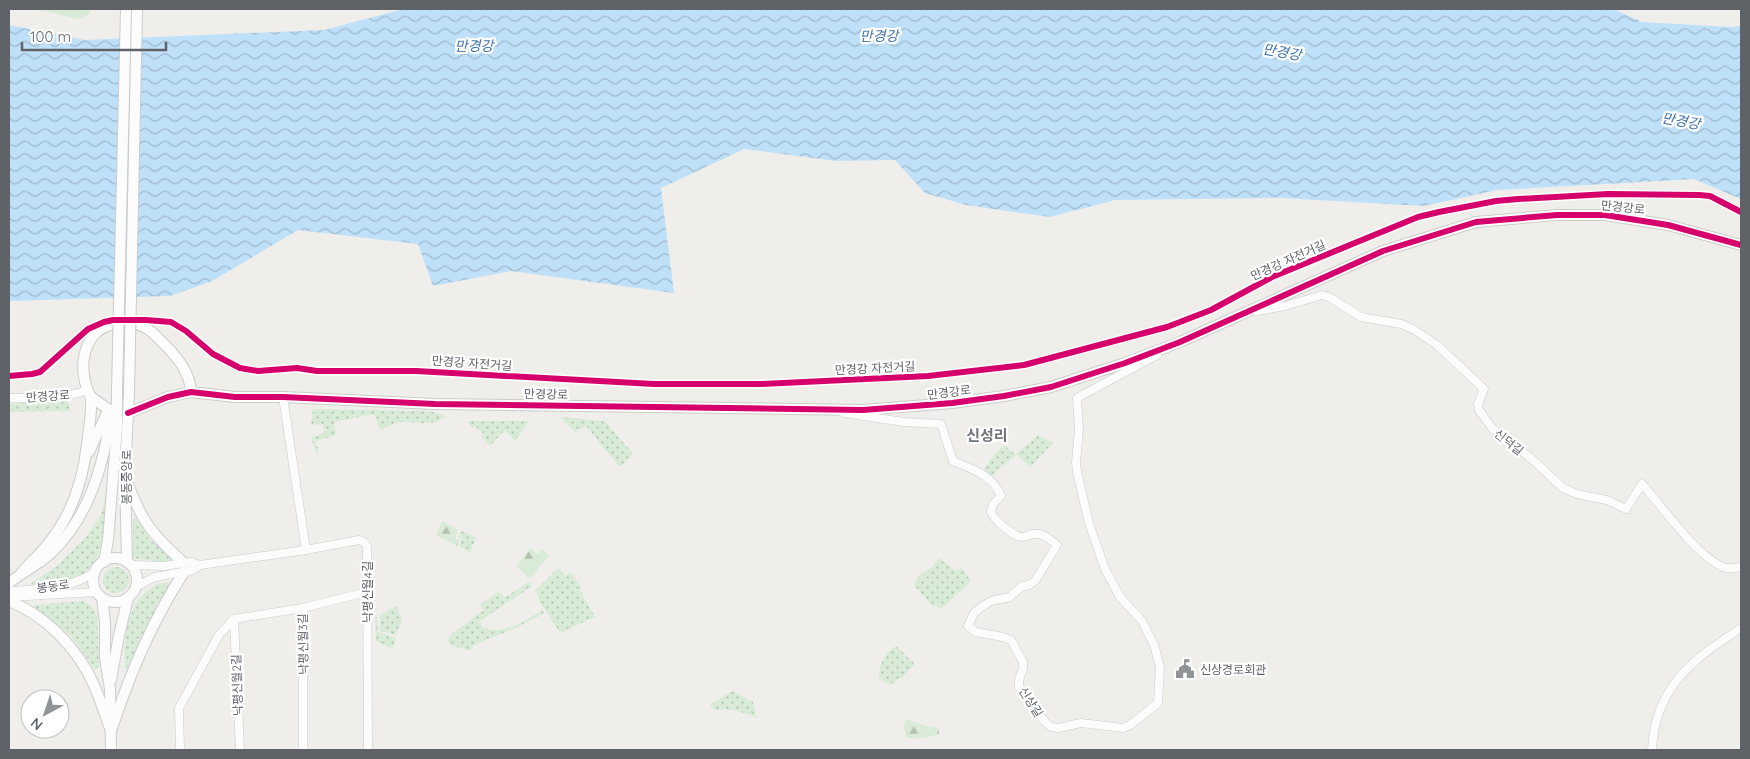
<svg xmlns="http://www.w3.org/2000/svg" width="1750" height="759" viewBox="0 0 1750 759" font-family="Quicksand,'Noto Sans KR',sans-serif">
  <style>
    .grass { fill: url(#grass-dots) }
    .forest { fill: url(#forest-firs) }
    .pitch { fill: #d8ebd6 }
    .water { fill: url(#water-waves) }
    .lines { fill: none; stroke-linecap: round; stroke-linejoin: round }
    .minor-casing { stroke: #cbcccc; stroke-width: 9 }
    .tertiary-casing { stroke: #cbcccc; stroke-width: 12 }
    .minor { stroke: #fdfcfc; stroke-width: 8 }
    .tertiary { stroke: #fdfcfc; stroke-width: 10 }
    .tertiary-bridge-casing { stroke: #cbcccc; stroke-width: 12; stroke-linecap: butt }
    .tertiary-bridge { stroke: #fdfcfc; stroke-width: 10 }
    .cycleway-casing { stroke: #fff; stroke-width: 9 }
    .cycleway { stroke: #d6006c; stroke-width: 6 }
    .labels { text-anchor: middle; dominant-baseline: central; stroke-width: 4.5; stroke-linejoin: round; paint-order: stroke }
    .street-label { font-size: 12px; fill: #5f6368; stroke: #fff }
    .poi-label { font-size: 12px; fill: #5f6368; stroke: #fff; text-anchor: start }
    .water-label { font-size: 14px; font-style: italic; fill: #4174aa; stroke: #fff }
    .quarter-label { font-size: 15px; font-weight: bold; fill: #70757a; stroke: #fff }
  </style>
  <defs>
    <pattern id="grass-dots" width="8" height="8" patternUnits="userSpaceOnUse" patternTransform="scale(1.25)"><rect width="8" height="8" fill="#d8ebd6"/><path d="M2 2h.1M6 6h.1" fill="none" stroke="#b2c2b1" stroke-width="1.8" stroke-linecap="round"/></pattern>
    <pattern id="forest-firs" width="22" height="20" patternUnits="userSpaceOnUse" patternTransform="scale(1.25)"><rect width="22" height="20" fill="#d8ebd6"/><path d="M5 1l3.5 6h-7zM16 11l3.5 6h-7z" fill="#b2c2b1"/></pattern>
    <pattern id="water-waves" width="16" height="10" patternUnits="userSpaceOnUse" patternTransform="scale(1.25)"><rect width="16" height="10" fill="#bfe0f9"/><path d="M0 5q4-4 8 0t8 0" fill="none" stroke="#9eb9cd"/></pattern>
  </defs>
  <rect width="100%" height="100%" fill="#efeeea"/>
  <g class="grass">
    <polygon points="65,400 69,403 70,411 9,412 9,404"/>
    <path d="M313 409 429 411 444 415 445 417C434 427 416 421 403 422 395 422 387 427 380 430L374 414 334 422 336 435 316 441 319 454 316 453 311 437 324 433 323 424 311 425Z"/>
    <polygon points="560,417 605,421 633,454 621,466 619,466 586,426 575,432"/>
    <polygon points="469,421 529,421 515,441 505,430 490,446 481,436 483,433 475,426 473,428 467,422"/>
    <polygon points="1038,435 1053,443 1030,467 1016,454"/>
    <polygon points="1004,445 1016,455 991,476 984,470 993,456"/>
    <path d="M108 484C106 513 107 561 79 577 67 584 40 585 26 587L58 565 85 538 101 515Z"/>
    <polygon points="136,517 149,539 171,556 172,560 168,563 133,558 133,518"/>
    <polygon points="461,531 476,537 470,553 459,546 461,539 458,537"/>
    <polygon points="939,558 956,571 961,568 971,581 942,608 931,605 914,585 919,576 931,568"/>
    <circle cx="116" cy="580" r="13"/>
    <polygon points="558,568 565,576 570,572 581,587 580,590 595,617 562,632 559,631 539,601 538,595 535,591"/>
    <path d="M173 581 151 617 128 667 125 669C124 639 125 604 154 586 159 583 167 583 173 581Z"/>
    <path d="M528 582 531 583V587L480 621 482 627C504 636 524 622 542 610L544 613 520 626 474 645 471 651 450 645 448 640 450 635 484 610 480 605 498 592 506 597Z"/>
    <path d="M83 601 91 605 97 614 99 666 96 669H94C85 655 77 641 64 630 56 623 38 613 33 605Z"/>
    <polygon points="396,606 402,619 396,635 380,631 380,615"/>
    <polygon points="375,616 377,617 378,632 396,638 393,649 376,641"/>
    <path d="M896 646 915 664 902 678H899L890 685 879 678C879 664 884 654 896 646Z"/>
    <path d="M732 691 753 702 757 718C743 712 730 707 715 711L710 705Z"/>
  </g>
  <g class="forest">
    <polygon points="442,521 458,530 455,538 459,540 457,546 436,535"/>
    <polygon points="531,548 538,554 542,549 549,556 531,577 528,577 516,566"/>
    <polygon points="906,719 929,727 939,728 939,734 923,738 907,738 904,727"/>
  </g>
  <polygon class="pitch" points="37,9 91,9 90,14 78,19"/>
  <polygon class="water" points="404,9 1613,9 1642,22 1731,27 1741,26 1741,199 1694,179 1497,190 1424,206 1281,198 1115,200 1050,217 966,205 925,193 895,160 836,161 744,149 661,188 674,293 511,271 433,286 418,244 298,230 212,281 170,296 9,301 9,25 85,40 324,30"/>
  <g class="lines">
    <g class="minor-casing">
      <g id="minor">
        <path d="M1257 311 1285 306 1322 295 1329 297 1361 317 1401 324 1413 329 1437 345 1484 389 1478 404 1479 410 1492 428 1533 460 1563 488 1577 494 1607 500 1626 509 1642 484C1663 507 1698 559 1726 568 1731 569 1736 568 1741 567"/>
        <polyline points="283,397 306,550"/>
        <path d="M9 398C35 398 62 400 87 390"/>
        <path d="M844 413 904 422 941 424 953 461C972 469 993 475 1001 496L993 504 991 512C995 521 1012 535 1021 537 1026 537 1028 535 1033 534 1042 532 1050 539 1057 545L1035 581 1029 585 1021 587 1010 597 991 601 980 608 974 613 968 626 976 632 1003 637 1011 640 1023 662V669L1019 680V687L1045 722 1051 727 1058 728 1081 723 1123 728 1130 725 1158 703 1160 667 1154 645 1142 621 1120 597 1105 569 1089 523 1077 472 1076 462 1079 429 1077 398 1157 355"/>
        <polyline points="131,565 164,566 191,562 200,565 306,550 359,540 364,542 367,546 368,750"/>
        <polyline points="137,586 155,577 193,570 200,565"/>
        <path d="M9 593 13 591C42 588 70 589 95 572"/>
        <polyline points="9,597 97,592"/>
        <polyline points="303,608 367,592"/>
        <polyline points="234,619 303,608 303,750"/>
        <polyline points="234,619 240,750"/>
        <polyline points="180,750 179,708 219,635 234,619"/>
        <path d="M1652 750C1655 687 1692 660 1741 628"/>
      </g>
    </g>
    <g class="tertiary-casing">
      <g id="tertiary">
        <polyline points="91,397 108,409 115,411"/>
        <polyline points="128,413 168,397 191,392 235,397 283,397 435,404 863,410 952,403 1004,396 1051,387 1125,363 1180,342 1383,251 1476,222 1557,215 1605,215 1668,225 1741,245"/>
        <polyline points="89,452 107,413"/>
        <path d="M128 484C143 524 153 535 184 563"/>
        <circle cx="115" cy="580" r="22"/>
        <polyline points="104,562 108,540 117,427 117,391"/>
        <polyline points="127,562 125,474 129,392"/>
        <path d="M22 572C30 563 40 554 48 544 72 515 83 481 87 444 89 429 92 413 91 398 90 395 88 392 87 388 82 374 82 358 88 344 98 323 124 318 144 327 151 330 158 338 164 344 177 357 190 372 191 392"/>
        <path d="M9 583C22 572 39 565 52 552 90 516 105 461 111 411"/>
        <polyline points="102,598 105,622 105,658 110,689 111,750"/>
        <path d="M9 601C42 614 71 642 88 673 98 691 104 712 111 731"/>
        <polyline points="111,680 119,635 128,598"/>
        <path d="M111 731C130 674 151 623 184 572"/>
      </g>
    </g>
    <use href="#minor" class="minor"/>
    <use href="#tertiary" class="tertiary"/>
    <g class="tertiary-bridge-casing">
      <g id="tertiary-bridge">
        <polyline points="117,391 126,9"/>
        <polyline points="129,392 137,9"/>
      </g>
    </g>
    <use href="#tertiary-bridge" class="tertiary-bridge"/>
    <g class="cycleway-casing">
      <g id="cycleway">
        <polyline points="9,376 32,374 40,372 88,329 104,322 113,320 146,320 171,322 186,331 213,354 240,368 258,371 297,368 317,371 416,371 654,384 760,384 928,376 1024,365 1167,327 1211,310 1272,277 1418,217 1439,212 1496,201 1518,199 1608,194 1699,195 1710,196 1741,212"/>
        <polyline points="128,413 168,397 191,392 235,397 283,397 435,404 863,410 952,403 1004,396 1051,387 1125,363 1180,342 1383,251 1476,222 1557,215 1605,215 1668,225 1741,245"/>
      </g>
    </g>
    <use href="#cycleway" class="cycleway"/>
  </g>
  <defs>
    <g id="civic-bare" transform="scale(1.5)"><path d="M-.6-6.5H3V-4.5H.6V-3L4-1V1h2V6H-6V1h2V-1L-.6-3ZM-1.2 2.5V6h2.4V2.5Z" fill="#919496" stroke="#fff" stroke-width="2.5" paint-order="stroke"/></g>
  </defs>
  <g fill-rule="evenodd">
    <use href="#civic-bare" x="1185" y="669"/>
  </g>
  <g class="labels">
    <g class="street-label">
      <text transform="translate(1623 207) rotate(6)">만경강로</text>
      <text transform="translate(1288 260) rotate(-24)">만경강 자전거길</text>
      <text transform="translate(472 363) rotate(4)">만경강 자전거길</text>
      <text transform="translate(875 368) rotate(-3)">만경강 자전거길</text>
      <text transform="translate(949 392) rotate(-7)">만경강로</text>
      <text transform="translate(546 394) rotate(1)">만경강로</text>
      <text transform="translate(48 396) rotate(-4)">만경강로</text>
      <text transform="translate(1509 442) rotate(38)">신덕길</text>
      <text transform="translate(126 477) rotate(-90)">봉동중앙로</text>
      <text transform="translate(53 586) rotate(-8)">봉동로</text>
      <text transform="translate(367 592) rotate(-90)">낙평신월4길</text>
      <text transform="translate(303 644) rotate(-91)">낙평신월3길</text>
      <text transform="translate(237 685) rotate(-92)">낙평신월2길</text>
      <text transform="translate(1031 702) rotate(57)">신상길</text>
    </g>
    <g class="poi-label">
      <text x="1200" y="669">신상경로회관</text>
    </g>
    <g class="water-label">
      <text transform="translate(879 36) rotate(-1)">만경강</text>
      <text transform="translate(474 46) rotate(-1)">만경강</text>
      <text transform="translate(1282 52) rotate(10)">만경강</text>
      <text transform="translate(1681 121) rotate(10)">만경강</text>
    </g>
    <g class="quarter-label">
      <text x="987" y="435">신성리</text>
    </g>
  </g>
  <rect width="1750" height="759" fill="none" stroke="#5f6368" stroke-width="20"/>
  <g transform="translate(45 714) rotate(220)"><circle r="24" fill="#ffffff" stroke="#bfc1c3"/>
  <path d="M0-4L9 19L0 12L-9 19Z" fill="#919496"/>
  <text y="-8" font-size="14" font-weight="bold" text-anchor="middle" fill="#5f6368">N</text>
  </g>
  <path d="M22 42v8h144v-8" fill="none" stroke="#5f6368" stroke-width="2.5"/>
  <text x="30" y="42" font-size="15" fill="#5f6368" stroke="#ffffff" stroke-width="4" paint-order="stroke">100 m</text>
</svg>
